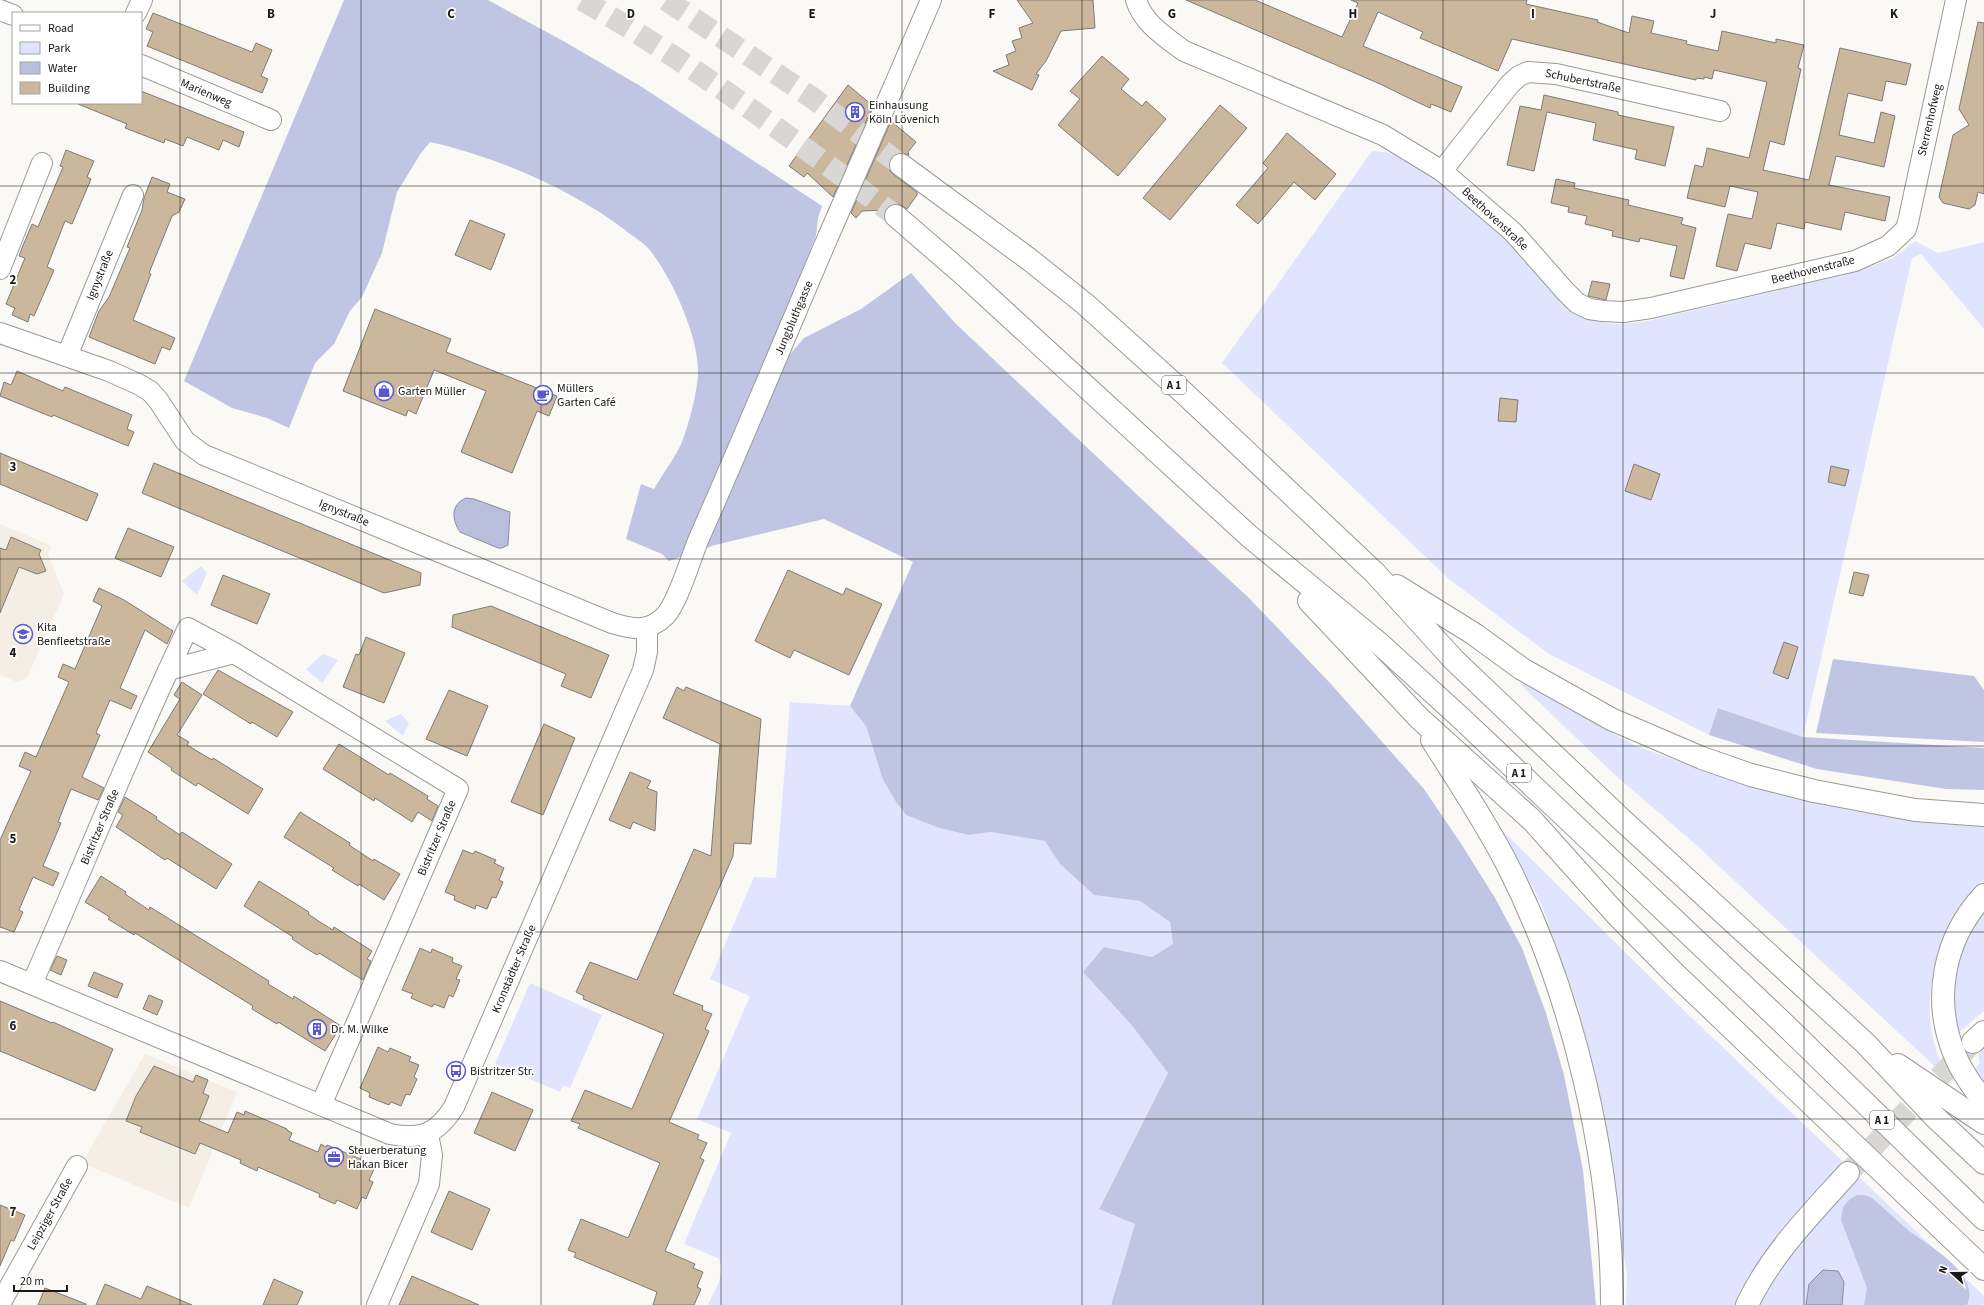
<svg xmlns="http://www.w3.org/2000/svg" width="1984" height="1305" viewBox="0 0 1984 1305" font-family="'Source Sans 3',sans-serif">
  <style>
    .built { fill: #f4eee4 }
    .green { fill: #e0e4ff }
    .forest { fill: #c0c5e4 }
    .water { fill: #b9bedd; stroke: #898ca2 }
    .building { fill: #cbb79c; stroke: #7d7b78 }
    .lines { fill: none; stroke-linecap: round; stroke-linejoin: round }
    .highway-tunnel { stroke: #d9d7d5; stroke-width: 22; stroke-dasharray: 22 11; stroke-linecap: butt }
    .minor-casing { stroke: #9c9a97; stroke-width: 22 }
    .highway-casing { stroke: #9c9a97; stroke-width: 24 }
    .minor { stroke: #fff; stroke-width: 20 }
    .highway { stroke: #fff; stroke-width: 22 }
    .minor-bridge-casing { stroke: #9c9a97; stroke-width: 22; stroke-linecap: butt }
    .minor-bridge { stroke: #fff; stroke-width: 20 }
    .grid { fill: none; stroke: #1a1918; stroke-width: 1; stroke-opacity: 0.55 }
    .labels { text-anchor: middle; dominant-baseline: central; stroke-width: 3.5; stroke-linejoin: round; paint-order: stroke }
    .shield { fill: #fff; stroke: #5f5e5d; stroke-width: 1 }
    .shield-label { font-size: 11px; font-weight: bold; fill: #1a1918 }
    .street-label { font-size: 12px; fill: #1a1918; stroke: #fff }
    .poi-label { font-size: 12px; fill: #1a1918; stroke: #fff; text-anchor: start }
    .grid-label { font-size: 13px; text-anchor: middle; font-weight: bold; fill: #1a1918; stroke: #fff; stroke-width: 3.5; stroke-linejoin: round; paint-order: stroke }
  </style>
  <rect width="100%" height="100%" fill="#fbf9f6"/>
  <g class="built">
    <polygon points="0,524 52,546 48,554 64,594 27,678 17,682 0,675"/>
    <polygon points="145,1054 237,1092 189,1208 82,1163"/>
  </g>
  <g class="green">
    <path d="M1372 151C1400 152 1413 163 1434 179 1457 195 1480 212 1500 232 1534 266 1563 323 1618 324 1628 324 1638 322 1648 321L1846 274 1892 259 1915 241 1938 253 1984 242V329L1921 254 1912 258 1803 737 1719 708 1709 735 1549 654 1449 579 1222 363Z"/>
    <polygon points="201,566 207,573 197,595 182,581"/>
    <polygon points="323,654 338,660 322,683 306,669"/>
    <path d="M1523 683 1634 745 1708 772 1818 801 1940 824H1984V879C1947 917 1924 975 1931 1029 1933 1042 1938 1055 1942 1067L1941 1072 1694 843 1615 775 1521 685Z"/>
    <path d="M790 702 850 706 866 726 883 780 896 802 906 815 939 828 969 835 990 832 1046 841 1060 864 1094 895 1140 901 1170 922 1173 944 1152 957 1104 947 1130 1023 1168 1073 1099 1208 1135 1224 1111 1305H708C714 1291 728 1271 718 1258L684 1244 731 1133 697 1119 750 996 710 979 754 877 776 878Z"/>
    <polygon points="401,714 409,723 403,736 385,721"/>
    <polygon points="1503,831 1670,997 1984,1296 1984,1303 1982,1305 1626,1305 1627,1274 1580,1012 1541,903"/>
    <polygon points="1984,908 1984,1011 1959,1032 1954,1004 1953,987 1961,948"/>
    <polygon points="530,983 602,1015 570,1088 563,1085 560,1092 495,1064"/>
    <polygon points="1984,1048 1984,1084 1975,1070 1980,1062 1978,1054"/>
  </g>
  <g class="forest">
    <path d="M344 0H488L565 42 642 87 822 206 818 218 816 236 770 352 785 360 804 338 861 309 911 273 955 323 1165 521 1248 597 1330 683 1424 789 1462 845 1495 898 1522 948 1546 1013 1564 1075 1583 1170 1596 1305H1111L1135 1224 1099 1209 1168 1073 1130 1023 1083 972 1104 947 1152 957 1173 944 1170 922 1140 901 1094 895 1060 864 1045 841 990 832 969 835 939 828 906 815 896 802 883 780 866 726 850 706 913 562 824 519 715 545 669 561 662 554 626 539 641 484 654 489C663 473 675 458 682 442 689 424 697 393 698 374 699 336 672 278 649 249 643 242 632 236 625 230 571 189 497 157 430 142L421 153 397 192 382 253 362 297 350 311 334 344 315 363 289 428 267 418 232 408 184 381Z"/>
    <polygon points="1833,659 1974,676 1984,690 1984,742 1816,733"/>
    <polygon points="1718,708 1803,737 1984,748 1984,790 1946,789 1817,769 1709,735"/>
    <path d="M1857 1195H1864L1872 1198C1885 1209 1896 1220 1909 1231 1929 1246 1981 1274 1967 1305H1864L1867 1288 1841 1220 1843 1207 1850 1199Z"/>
  </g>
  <g class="water">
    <path d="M466 498 474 499 510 512 508 545 502 548H498L460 532C452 520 450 505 466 498Z"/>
    <polygon points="1823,1270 1838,1271 1844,1282 1842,1305 1806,1305 1809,1284"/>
  </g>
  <g class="building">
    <polygon points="1017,0 1093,0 1095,28 1061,31 1046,61 1036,74 1039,75 1032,90 993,71 1009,65 1006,55 1016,51 1012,41 1022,38 1019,28 1033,23"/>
    <polygon points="1186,0 1255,0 1342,37 1358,3 1351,0 1527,0 1526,4 1598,20 1597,22 1629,33 1632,16 1654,21 1651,33 1687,41 1686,44 1718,51 1722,31 1776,43 1776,39 1804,45 1798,68 1801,69 1784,145 1770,141 1763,170 1809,180 1840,48 1911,64 1906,85 1886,81 1882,101 1848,93 1839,135 1874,143 1881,112 1895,116 1884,167 1836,156 1829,185 1890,197 1885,221 1845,212 1841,230 1805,222 1804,229 1777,223 1771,249 1745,243 1737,271 1716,266 1728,214 1752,219 1758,192 1730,186 1725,207 1687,198 1695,165 1703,167 1707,148 1749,158 1767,82 1714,70 1712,79 1704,77 1704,79 1696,78 1696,80 1512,39 1498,71 1420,38 1423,32 1378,12 1363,46 1462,87 1451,112 1431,104 1430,108 1417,102 1380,84"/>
    <polygon points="153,13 252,52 256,43 272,50 261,76 268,79 262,93 147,46 153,32 146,29"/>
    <polygon points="1978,22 1984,23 1984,194 1978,192 1975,205 1969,209 1943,203 1939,197 1953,135 1969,125 1959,109"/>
    <polygon points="1102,56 1129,79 1121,89 1142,106 1146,101 1166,119 1118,176 1058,125 1080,99 1070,91"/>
    <polygon points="848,85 873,106 833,197 807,173 804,177 789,166"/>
    <polygon points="141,91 244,132 239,147 223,140 219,150 187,137 183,146 165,139 164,143 125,128 127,124 78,104 141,103"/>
    <polygon points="1544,95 1618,112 1618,115 1674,127 1665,166 1635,159 1637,150 1593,140 1596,123 1547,112 1534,171 1507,165 1520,106 1541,110"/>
    <polygon points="1220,105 1247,128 1170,220 1143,198"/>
    <polygon points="891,121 916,142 908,152 909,155 902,153 896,154 891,157 889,163 889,170 894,175 917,192 917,195 907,209 899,204 892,204 885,210 862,211 856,218 851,213"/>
    <polygon points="1287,133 1336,174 1315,200 1294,182 1258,224 1236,205 1268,168 1263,163"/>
    <polygon points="66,150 94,161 87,177 91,179 72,224 65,221 47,267 54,270 34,316 30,314 28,322 12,315 15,308 6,304 25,258 19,256 22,248 32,224 38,227 63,167 60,166"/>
    <polygon points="152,177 170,184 167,192 185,199 179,212 172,216 149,273 151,274 133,320 175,338 170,350 162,347 155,364 89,337 99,311 109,297 130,248 127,247 142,210 144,198"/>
    <polygon points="1556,179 1575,183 1574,188 1629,200 1628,205 1683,218 1681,224 1696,228 1684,279 1670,276 1677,246 1640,238 1639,242 1612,236 1613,231 1585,224 1587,216 1568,212 1569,207 1551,203"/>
    <polygon points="470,220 505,234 491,270 455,255"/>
    <polygon points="1592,281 1610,284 1606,300 1588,296"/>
    <polygon points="375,309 451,339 446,352 557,396 549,416 537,411 512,473 461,452 486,391 434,370 416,414 408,410 406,416 343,391"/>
    <polygon points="17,371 63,391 65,387 132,415 127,429 134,432 128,446 53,415 52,417 0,396 4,382 11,385"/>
    <polygon points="1500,398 1518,400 1516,422 1498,421"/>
    <polygon points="0,453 98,494 87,521 0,484"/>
    <polygon points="154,463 421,573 420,585 384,593 142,493"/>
    <polygon points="1634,464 1660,474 1651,500 1625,491"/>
    <polygon points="1831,466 1849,470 1845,486 1828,482"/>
    <polygon points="128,528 174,547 161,577 115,558"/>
    <polygon points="11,537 41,550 39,554 46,571 37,574 19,567 0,613 0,548 6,550"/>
    <polygon points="788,570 843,595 846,588 882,604 849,675 794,650 790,658 755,641"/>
    <polygon points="1854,572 1869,575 1863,596 1849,593"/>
    <polygon points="223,575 270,594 257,624 211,605"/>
    <polygon points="99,588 124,600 173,631 167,644 145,630 120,688 137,696 131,709 110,700 96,733 100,735 82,777 104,788 98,800 71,789 58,822 61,823 43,866 59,873 53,886 33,877 19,910 23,912 14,932 0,927 0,840 31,771 19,766 25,752 36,757 69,682 58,677 63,664 75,669 102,606 93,601"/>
    <polygon points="491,606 609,655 591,698 561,686 566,674 452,627 453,615"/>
    <polygon points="366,637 405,653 384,703 343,687 356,654 359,655"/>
    <polygon points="1784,642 1798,647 1788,679 1773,673"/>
    <polygon points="218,670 293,712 277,737 252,722 251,724 203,694"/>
    <polygon points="182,682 202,695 177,735 189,742 187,745 212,760 213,758 263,789 248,814 198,783 196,786 171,770 172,768 148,752 180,699 174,695"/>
    <polygon points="677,687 684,691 686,687 761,719 751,844 734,843 733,856 673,994 703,1006 702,1010 712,1014 705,1029 709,1031 669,1122 699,1135 697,1139 707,1143 700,1158 704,1160 665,1251 695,1264 693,1268 703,1272 697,1287 701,1289 694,1305 653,1305 657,1292 574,1257 576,1253 568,1250 581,1219 628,1238 660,1163 578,1128 580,1124 571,1121 585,1090 632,1109 664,1034 583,999 584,996 576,992 590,962 637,980 694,849 711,856 720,744 663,718"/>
    <polygon points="449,690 488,706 467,756 426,739"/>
    <polygon points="544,724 575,738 543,815 511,802"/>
    <polygon points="339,744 389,775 390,773 428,796 427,799 438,806 432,821 418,812 412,822 375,798 374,801 323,769"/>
    <polygon points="630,772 651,781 647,788 657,792 655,831 633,822 630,829 609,820"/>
    <polygon points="125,797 157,817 156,819 180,835 182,832 232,864 216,889 167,858 165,860 116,827 123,815 118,812"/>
    <polygon points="300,812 350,843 349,845 373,861 374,859 400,874 384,900 359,884 358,886 332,870 334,868 284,837"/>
    <polygon points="463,850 473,854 475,851 496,860 494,863 504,868 499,880 503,882 496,898 492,897 487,909 476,905 475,909 454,900 455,896 445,892"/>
    <polygon points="101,876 126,892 125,894 149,910 150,907 269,981 268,984 293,999 294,996 341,1026 325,1051 278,1022 277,1024 252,1009 253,1006 135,933 134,935 108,919 110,917 85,902"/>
    <polygon points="259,881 309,912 308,914 320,922 333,930 334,927 372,951 367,959 371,961 363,980 319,953 317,955 304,947 292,939 293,937 244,906"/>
    <polygon points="420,948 431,953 432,949 453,958 452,962 462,966 456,979 460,980 453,997 449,995 444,1008 434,1004 432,1007 411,998 413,994 402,990"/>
    <polygon points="57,956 67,960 61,975 50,970"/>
    <polygon points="94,972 123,984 117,998 88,986"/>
    <polygon points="149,995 163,1001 157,1015 143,1009"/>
    <polygon points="0,1001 52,1023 53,1022 113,1049 95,1091 0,1051"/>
    <polygon points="378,1047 388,1052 390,1048 411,1057 409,1061 419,1065 414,1077 417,1079 410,1095 406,1094 401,1106 391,1102 389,1105 369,1097 370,1093 360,1088"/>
    <polygon points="154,1066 193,1082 196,1075 208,1080 203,1093 209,1096 199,1121 228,1133 237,1112 244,1115 245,1111 287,1129 287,1130 292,1133 289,1140 318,1152 321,1144 326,1147 327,1145 370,1163 369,1165 375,1167 369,1180 373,1182 366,1199 362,1197 357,1209 337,1200 335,1204 319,1197 320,1194 258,1167 257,1171 240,1163 241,1160 200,1143 195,1154 140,1132 142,1127 126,1121 136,1096"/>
    <polygon points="492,1092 533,1110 515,1151 474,1133"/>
    <polygon points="449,1191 490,1209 472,1250 431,1232"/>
    <polygon points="0,1205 25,1215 14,1241 11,1240 0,1266"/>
    <polygon points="412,1276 479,1305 399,1305"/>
    <polygon points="274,1279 303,1292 297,1305 263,1305"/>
    <polygon points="105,1284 141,1299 147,1286 192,1305 96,1305"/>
    <polygon points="45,1288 86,1304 86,1305 38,1305"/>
  </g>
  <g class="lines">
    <g class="highway-tunnel">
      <path d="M582 0C692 63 794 140 896 216"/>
      <polyline points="666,0 814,99 901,165"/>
      <polyline points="1848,1173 1969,1046"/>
    </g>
    <g class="minor-casing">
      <g id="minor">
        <path d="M1136 0C1143 23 1165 37 1184 51L1383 135 1442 171 1513 232 1566 292 1577 303 1589 309 1603 311 1623 312 1651 308 1855 261 1888 246 1906 229 1908 222 1956 0"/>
        <polyline points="0,10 13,15"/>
        <polyline points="136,13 142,0"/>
        <polyline points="141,65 271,120"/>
        <polyline points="894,86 931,0"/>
        <polyline points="1442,171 1510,84 1519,76 1528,72 1556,74 1720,111"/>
        <polyline points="0,269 42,163"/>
        <path d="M0 333 109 371 138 384 150 391 158 400 185 441 204 455 612 623C632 629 648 633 665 616 679 601 691 556 700 536 744 437 785 337 828 237"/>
        <polyline points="67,356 133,195"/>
        <polyline points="234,653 458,789 321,1105"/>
        <path d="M0 971 390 1134C421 1140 437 1134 454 1107L643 670 647 652V627"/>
        <path d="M32 984C84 865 132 745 188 628L234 653 168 670"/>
        <polyline points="0,1304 77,1166"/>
        <polyline points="377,1305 429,1184 432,1155 428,1134"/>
      </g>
    </g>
    <g class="highway-casing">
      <g id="highway">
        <polyline points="901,165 1030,260 1085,304 1185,394 1375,573 1454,660 1620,818 1865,1043 1936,1118 1984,1163"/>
        <polyline points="896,216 963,274 1249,536 1381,645 1463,720 1781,1021 1984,1219"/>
        <polyline points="1397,586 1474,634 1522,669 1611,719 1702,758 1751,775 1814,791 1915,810 1984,815"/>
        <polyline points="1309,601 1419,718 1532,820 1616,914 1673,972 1984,1269"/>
        <path d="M1432 740C1458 781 1485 821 1507 864 1573 993 1612 1161 1612 1305"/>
        <path d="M1984 895C1944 938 1932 998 1954 1053 1961 1071 1973 1087 1984 1102"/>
        <polyline points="1973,1042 1984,1032"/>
        <polyline points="1898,1065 1984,1123"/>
        <path d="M1747 1305C1771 1254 1811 1214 1848 1173"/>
      </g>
    </g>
    <use href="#minor" class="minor"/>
    <use href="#highway" class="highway"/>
    <g class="minor-bridge-casing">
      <polyline id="minor-bridge" points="828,237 894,86"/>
    </g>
    <use href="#minor-bridge" class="minor-bridge"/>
  </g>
  <path class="grid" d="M180 0V1305M361 0V1305M541 0V1305M721 0V1305M902 0V1305M1082 0V1305M1263 0V1305M1443 0V1305M1623 0V1305M1804 0V1305M0 186H1984M0 373H1984M0 559H1984M0 746H1984M0 932H1984M0 1119H1984"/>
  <defs>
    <g id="building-ring" transform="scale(1)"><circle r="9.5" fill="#fff" stroke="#5958d0" stroke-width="1.5"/><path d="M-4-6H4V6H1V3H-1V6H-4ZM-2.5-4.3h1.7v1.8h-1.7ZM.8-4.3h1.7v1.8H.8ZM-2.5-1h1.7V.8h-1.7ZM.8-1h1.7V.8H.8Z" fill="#5958d0"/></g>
    <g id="shop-ring" transform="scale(1)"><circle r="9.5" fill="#fff" stroke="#5958d0" stroke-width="1.5"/><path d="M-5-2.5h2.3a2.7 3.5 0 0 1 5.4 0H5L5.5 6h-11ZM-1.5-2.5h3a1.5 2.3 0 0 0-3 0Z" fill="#5958d0"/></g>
    <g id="cafe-ring" transform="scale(1)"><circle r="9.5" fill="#fff" stroke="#5958d0" stroke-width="1.5"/><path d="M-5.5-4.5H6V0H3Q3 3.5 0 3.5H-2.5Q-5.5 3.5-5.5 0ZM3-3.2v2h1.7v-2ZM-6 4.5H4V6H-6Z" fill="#5958d0"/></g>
    <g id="school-ring" transform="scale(1)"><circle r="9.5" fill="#fff" stroke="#5958d0" stroke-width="1.5"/><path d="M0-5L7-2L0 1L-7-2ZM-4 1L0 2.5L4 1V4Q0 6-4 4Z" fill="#5958d0"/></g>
    <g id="bus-ring" transform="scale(1)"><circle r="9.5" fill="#fff" stroke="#5958d0" stroke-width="1.5"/><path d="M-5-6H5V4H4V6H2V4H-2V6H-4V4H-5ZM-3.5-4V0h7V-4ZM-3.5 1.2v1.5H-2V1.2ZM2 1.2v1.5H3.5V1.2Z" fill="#5958d0"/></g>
    <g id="office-ring" transform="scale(1)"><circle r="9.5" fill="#fff" stroke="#5958d0" stroke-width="1.5"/><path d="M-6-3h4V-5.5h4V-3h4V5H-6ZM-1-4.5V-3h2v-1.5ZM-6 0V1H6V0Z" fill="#5958d0"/></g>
  </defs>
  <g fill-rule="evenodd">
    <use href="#building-ring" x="855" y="112"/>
    <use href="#shop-ring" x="384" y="391"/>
    <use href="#cafe-ring" x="543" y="395"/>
    <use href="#school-ring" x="23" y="634"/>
    <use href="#building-ring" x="317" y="1029"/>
    <use href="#bus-ring" x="456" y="1071"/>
    <use href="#office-ring" x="334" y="1157"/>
  </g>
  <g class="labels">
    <g class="shield">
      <rect x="1162" y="376" width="24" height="18" rx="3"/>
      <rect x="1507" y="764" width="24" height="18" rx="3"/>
      <rect x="1870" y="1111" width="24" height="18" rx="3"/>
    </g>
    <g class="shield-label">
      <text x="1174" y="385">A 1</text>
      <text x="1519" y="773">A 1</text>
      <text x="1882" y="1120">A 1</text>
    </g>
    <g class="street-label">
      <text transform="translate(1583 81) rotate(12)">Schubertstraße</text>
      <text transform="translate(206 93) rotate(23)">Marienweg</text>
      <text transform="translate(1930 120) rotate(-77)">Sterrenhofweg</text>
      <text transform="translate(1495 219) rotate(43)">Beethovenstraße</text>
      <text transform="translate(1813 270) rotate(-14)">Beethovenstraße</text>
      <text transform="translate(100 275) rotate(-68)">Ignystraße</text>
      <text transform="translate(794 318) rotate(-67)">Jungbluthgasse</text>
      <text transform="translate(344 513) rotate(22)">Ignystraße</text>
      <text transform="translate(100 827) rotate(-67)">Bistritzer Straße</text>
      <text transform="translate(437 838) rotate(-67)">Bistritzer Straße</text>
      <text transform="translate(514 969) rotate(-67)">Kronstädter Straße</text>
      <text transform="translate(50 1214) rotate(-61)">Leipziger Straße</text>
    </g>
    <g class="poi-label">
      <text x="869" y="105">Einhausung<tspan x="869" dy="14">Köln Lövenich</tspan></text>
      <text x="557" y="388">Müllers<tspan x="557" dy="14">Garten Café</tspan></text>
      <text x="398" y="391">Garten Müller</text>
      <text x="37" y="627">Kita<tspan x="37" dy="14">Benfleetstraße</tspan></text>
      <text x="331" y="1029">Dr. M. Wilke</text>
      <text x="470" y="1071">Bistritzer Str.</text>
      <text x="348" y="1150">Steuerberatung<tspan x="348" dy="14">Hakan Bicer</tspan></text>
    </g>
  </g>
  <g class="grid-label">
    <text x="271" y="18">B</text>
    <text x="451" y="18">C</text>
    <text x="631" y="18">D</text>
    <text x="812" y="18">E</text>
    <text x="992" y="18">F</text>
    <text x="1172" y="18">G</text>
    <text x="1353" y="18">H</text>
    <text x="1533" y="18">I</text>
    <text x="1713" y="18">J</text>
    <text x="1894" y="18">K</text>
    <text x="13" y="284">2</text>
    <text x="13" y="471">3</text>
    <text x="13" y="657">4</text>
    <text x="13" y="843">5</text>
    <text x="13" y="1030">6</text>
    <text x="13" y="1216">7</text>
  </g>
  <rect x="12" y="12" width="130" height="92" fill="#ffffff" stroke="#a3a3a3"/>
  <rect x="20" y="25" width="20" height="6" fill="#ffffff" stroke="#a3a3a3"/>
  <text x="48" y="32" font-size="12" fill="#1a1918">Road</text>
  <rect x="20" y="42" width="20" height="12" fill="#e0e4ff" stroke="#a3a3a3"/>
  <text x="48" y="52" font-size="12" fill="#1a1918">Park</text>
  <rect x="20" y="62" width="20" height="12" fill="#b9bedd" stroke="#a3a3a3"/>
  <text x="48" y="72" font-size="12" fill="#1a1918">Water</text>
  <rect x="20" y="82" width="20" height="12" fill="#cbb79c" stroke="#a3a3a3"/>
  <text x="48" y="92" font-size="12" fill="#1a1918">Building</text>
  <g transform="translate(1952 1273) rotate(291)" stroke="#ffffff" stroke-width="3" paint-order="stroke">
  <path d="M0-3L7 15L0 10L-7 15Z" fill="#1a1918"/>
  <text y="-6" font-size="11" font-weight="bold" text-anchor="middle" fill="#1a1918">N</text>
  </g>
  <path d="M14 1285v6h53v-6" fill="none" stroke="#1a1918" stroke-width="2"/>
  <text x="20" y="1285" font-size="12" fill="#1a1918" stroke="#ffffff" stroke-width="3" paint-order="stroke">20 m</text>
</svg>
